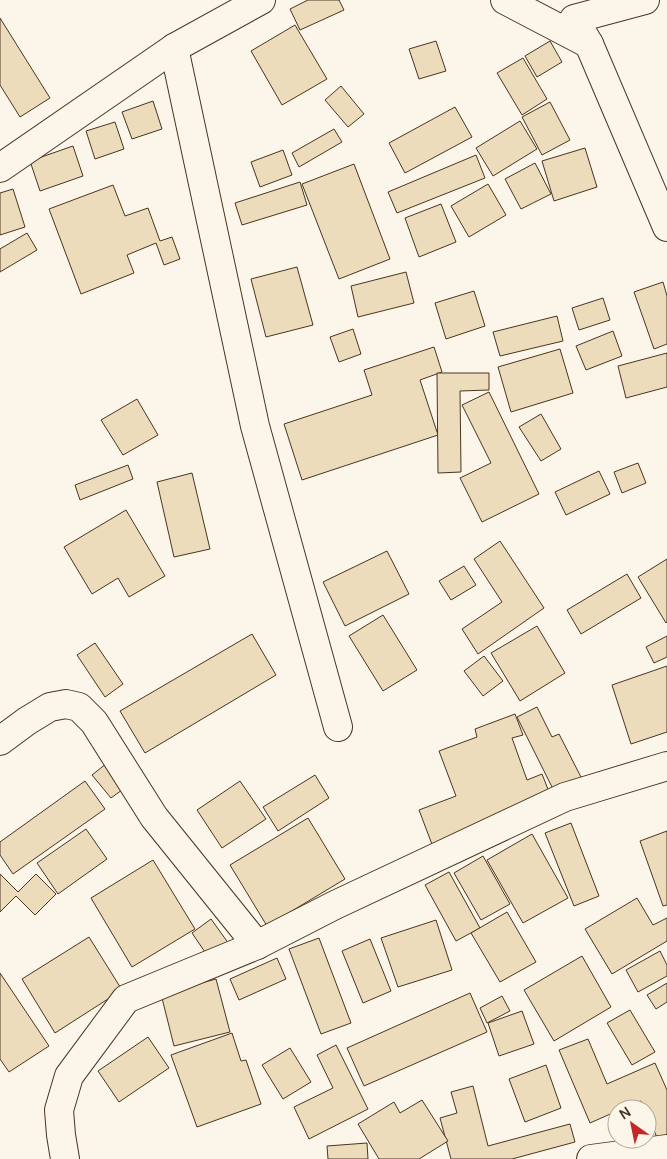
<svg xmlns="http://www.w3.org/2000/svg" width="667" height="1159" viewBox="0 0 667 1159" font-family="Manrope,sans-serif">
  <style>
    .building { fill: #ecdcbc; stroke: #4a3520 }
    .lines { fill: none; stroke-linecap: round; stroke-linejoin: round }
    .street-casing { stroke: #4a3520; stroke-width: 30 }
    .street { stroke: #fbf6e9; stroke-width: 28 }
  </style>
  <rect width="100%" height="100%" fill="#fbf6e9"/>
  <g class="building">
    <polygon points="308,0 339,0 344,10 300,30 290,9"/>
    <polygon points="0,18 50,98 20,117 0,85"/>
    <polygon points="295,25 327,79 282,105 251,51"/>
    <polygon points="436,41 446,71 419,79 409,49"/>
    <polygon points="550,41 562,62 537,77 525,56"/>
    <polygon points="523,58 547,99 522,115 497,73"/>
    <polygon points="341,86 364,114 348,127 325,100"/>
    <polygon points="153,101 162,129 132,139 122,112"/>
    <polygon points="550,102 570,140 542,155 522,117"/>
    <polygon points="455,107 472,137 405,173 389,143"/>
    <polygon points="520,121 537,149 493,176 476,148"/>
    <polygon points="115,122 124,149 95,159 86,131"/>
    <polygon points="334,129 342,142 299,167 292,153"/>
    <polygon points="73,146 83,176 40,191 30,161"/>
    <polygon points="585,148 597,187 554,201 542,161"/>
    <polygon points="283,150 292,175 260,187 251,162"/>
    <polygon points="476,155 485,178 397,213 388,192"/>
    <polygon points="535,163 551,194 521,209 505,179"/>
    <polygon points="354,164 390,259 339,279 302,184"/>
    <polygon points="300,182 307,205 242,225 235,203"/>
    <polygon points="488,184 506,215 469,237 451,206"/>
    <polygon points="113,185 125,216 148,208 160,241 172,237 180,259 164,265 156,243 127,255 134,273 81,294 49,209"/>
    <polygon points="13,189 25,227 0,235 0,193"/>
    <polygon points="441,204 456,242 419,257 405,218"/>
    <polygon points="27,233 37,250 0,272 0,249"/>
    <polygon points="297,267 313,325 266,337 251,279"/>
    <polygon points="406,272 414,303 358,317 351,286"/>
    <polygon points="663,282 667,296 667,344 654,349 634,292"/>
    <polygon points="474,291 485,326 446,339 435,303"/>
    <polygon points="603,298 610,320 579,330 572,308"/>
    <polygon points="557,316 563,341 500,356 493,332"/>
    <polygon points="353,329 361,354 339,362 330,337"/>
    <polygon points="613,331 622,356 586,370 576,346"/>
    <polygon points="434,347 442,372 420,380 438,435 302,480 284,424 372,395 364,370"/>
    <polygon points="560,349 573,393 511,412 498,367"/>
    <polygon points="667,353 667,387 626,398 618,366"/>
    <polygon points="437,373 489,373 489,390 460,391 461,472 438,473"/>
    <polygon points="489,392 539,494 482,522 460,478 491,463 462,405"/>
    <polygon points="137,399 158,435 123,455 101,420"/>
    <polygon points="541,414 561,449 541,461 519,427"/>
    <polygon points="638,463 646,483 622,493 614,472"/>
    <polygon points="128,465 133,479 80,500 75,485"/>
    <polygon points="599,471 610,494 566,515 555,492"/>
    <polygon points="192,473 210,549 174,557 157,482"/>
    <polygon points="126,510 165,576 129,597 118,578 92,594 64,547"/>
    <polygon points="500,541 544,608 478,654 462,629 502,602 474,559"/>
    <polygon points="387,551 409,594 345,626 323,582"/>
    <polygon points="667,559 667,622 666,623 638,577"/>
    <polygon points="464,566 476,585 451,600 439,581"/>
    <polygon points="627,574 641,598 581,634 567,610"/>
    <polygon points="383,615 417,670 383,691 349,636"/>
    <polygon points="537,626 565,673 520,701 491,653"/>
    <polygon points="252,634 276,675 145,753 120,711"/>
    <polygon points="667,636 667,657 654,663 646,647"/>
    <polygon points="95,643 123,684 105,697 77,655"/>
    <polygon points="484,656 503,681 483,696 464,671"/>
    <polygon points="667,666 667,732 631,744 612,685"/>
    <polygon points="537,707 552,737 559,734 583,781 556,795 517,717"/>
    <polygon points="515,714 523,735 512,738 527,780 542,774 553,802 433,847 419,810 456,796 439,751 477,737 475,729"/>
    <polygon points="107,763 126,787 111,798 92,775"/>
    <polygon points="315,775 329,798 278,831 263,807"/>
    <polygon points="85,781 105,809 13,874 0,855 0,842"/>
    <polygon points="240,781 266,819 222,848 197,810"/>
    <polygon points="308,818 345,879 267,926 230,865"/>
    <polygon points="571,823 599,896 574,906 545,833"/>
    <polygon points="86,829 107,859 58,894 37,863"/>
    <polygon points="667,831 667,905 663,906 640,841"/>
    <polygon points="532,834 568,898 523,923 487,860"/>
    <polygon points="483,856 510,904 481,920 454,873"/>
    <polygon points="153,860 195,929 132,967 91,898"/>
    <polygon points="449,872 480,928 456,941 425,885"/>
    <polygon points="0,874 18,892 36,874 56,894 35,915 16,896 0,912"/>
    <polygon points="637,898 653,925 667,918 667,941 612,974 585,929"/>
    <polygon points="507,912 536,962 500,982 471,933"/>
    <polygon points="211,919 229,944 209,958 192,933"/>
    <polygon points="436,920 452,970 398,987 381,938"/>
    <polygon points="89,937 122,990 55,1033 22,979"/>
    <polygon points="319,938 351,1023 321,1034 289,949"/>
    <polygon points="370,939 391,991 363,1003 342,951"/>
    <polygon points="660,951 667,965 667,976 638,992 626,970"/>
    <polygon points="582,956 611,1007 554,1041 524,990"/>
    <polygon points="277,958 286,979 239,1000 230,979"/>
    <polygon points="0,973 49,1046 9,1072 0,1059"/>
    <polygon points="216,979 230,1032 174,1046 161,994"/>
    <polygon points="667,983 667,1002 656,1009 647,995"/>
    <polygon points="470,993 487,1032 364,1086 347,1048"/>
    <polygon points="502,996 510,1011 487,1023 480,1008"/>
    <polygon points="630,1010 655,1052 632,1065 607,1023"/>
    <polygon points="522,1011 534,1044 499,1056 488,1023"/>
    <polygon points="232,1033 241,1061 246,1060 261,1104 197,1127 171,1055"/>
    <polygon points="148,1037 169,1068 119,1102 98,1071"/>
    <polygon points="588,1039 607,1084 655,1063 667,1090 667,1136 658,1140 647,1114 647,1109 645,1109 641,1101 622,1109 617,1109 617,1111 590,1123 559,1050"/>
    <polygon points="336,1045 368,1109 309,1139 294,1107 333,1088 317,1055"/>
    <polygon points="290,1048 311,1082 283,1099 262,1065"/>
    <polygon points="546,1065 561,1108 525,1122 509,1079"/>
    <polygon points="473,1086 488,1146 570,1124 575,1142 512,1159 451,1159 440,1118 457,1113 451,1092"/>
    <polygon points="422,1100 448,1141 419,1159 379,1159 358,1124 394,1102 400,1113"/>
    <polygon points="367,1143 368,1159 328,1159 327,1146"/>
  </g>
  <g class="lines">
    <g class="street-casing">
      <g id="street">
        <polyline points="505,0 589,44 574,19 645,0"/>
        <polyline points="589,44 667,227"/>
        <polyline points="174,48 255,426 338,727"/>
        <polyline points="0,168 174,48 261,0"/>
        <polyline points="0,741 27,721 50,707 66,704 79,707 94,722 154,817 257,945"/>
        <polyline points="65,1159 61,1135 59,1110 69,1076 126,999 257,945 335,905 565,797 667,766"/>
        <polyline points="591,1159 667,1149"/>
      </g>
    </g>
    <use href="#street" class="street"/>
  </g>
  <g transform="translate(632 1124) rotate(327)"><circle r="24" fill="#fbf6e9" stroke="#b4a999"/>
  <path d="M0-4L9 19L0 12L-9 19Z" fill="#c62828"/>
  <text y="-8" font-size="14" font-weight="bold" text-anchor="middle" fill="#4a3520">N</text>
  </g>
</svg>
